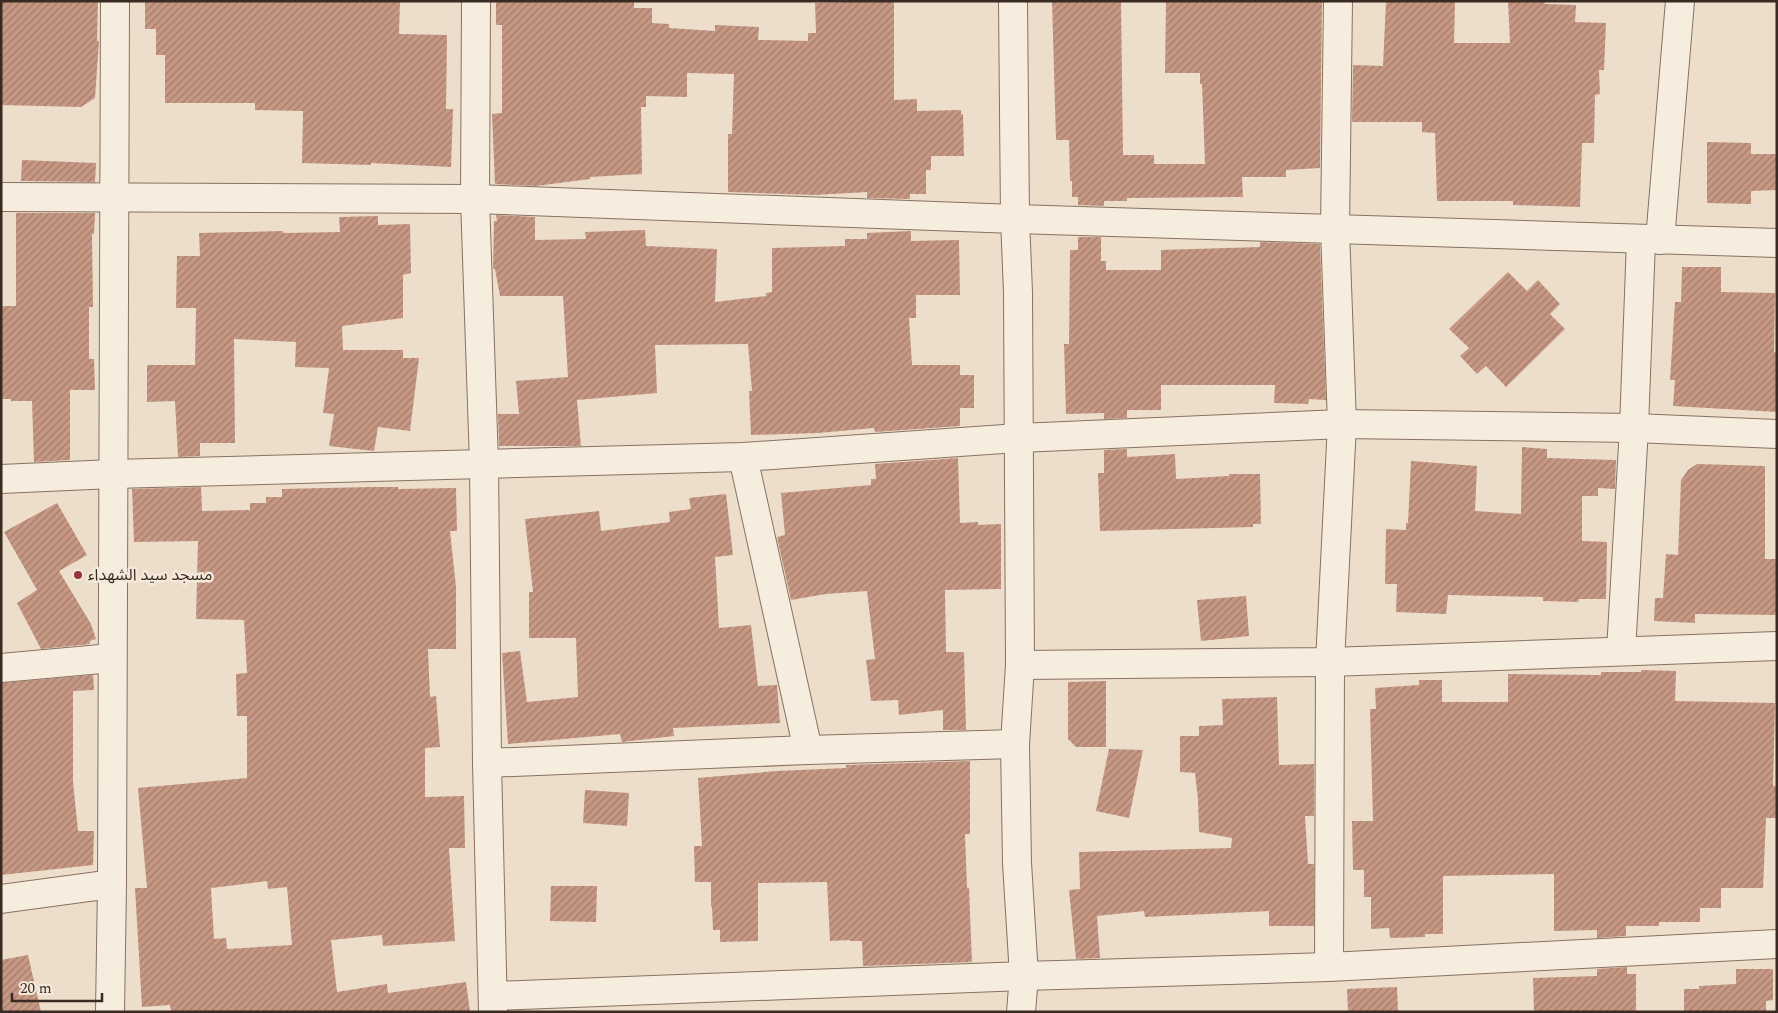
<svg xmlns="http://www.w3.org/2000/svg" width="1778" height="1013" viewBox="0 0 1778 1013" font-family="Spectral,'Noto Sans Arabic',serif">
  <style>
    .building { fill: url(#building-hatch); fill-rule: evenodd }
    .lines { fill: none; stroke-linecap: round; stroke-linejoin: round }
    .minor-casing { stroke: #887160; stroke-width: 30 }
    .minor { stroke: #f7edde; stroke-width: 28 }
    .poi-dot { fill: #933441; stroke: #f4e9da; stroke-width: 2 }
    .labels { text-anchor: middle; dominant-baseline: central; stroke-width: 5; stroke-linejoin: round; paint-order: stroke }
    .poi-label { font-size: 16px; fill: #3a2b22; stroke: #f4e9da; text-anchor: start }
  </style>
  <defs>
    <pattern id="building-hatch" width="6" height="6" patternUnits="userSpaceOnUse" patternTransform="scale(1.25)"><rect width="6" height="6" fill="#c79884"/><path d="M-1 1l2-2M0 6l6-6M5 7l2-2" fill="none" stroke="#a37c6c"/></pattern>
  </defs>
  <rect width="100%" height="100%" fill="#ecdecb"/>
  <g class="building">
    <polygon points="1,1 98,1 97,41 99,41 95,98 81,107 1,105"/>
    <polygon points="145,1 400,1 399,34 447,35 446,109 453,109 451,167 371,163 371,165 302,163 303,111 255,110 255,103 165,103 165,55 156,55 156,29 145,29"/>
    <polygon points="496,1 634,2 634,8 652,8 652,23 669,24 669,28 715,31 715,25 759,27 758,40 808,41 808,33 816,33 815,3 894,1 894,100 917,99 917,111 961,110 961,114 963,114 964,156 931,156 931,170 926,170 926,194 910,194 910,199 867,198 867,192 815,195 728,192 728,134 732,134 734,74 687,73 687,97 646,96 646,107 641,107 642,174 590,177 590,179 536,186 495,184 492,114 502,113 502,25 496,25"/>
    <polygon points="1052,1 1121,1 1123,155 1154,155 1154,164 1205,164 1202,84 1200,84 1200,73 1165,73 1166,1 1322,1 1320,168 1286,170 1286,177 1242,177 1243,197 1127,198 1127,201 1104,201 1104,206 1078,205 1078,197 1072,197 1072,181 1070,181 1069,140 1056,140"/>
    <polygon points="1386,1 1455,1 1454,43 1510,43 1508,1 1544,1 1545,4 1576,5 1575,22 1606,23 1604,70 1599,70 1600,94 1595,95 1594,143 1582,143 1580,207 1513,205 1513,201 1437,201 1435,133 1422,132 1422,122 1352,122 1353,65 1383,66"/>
    <polygon points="1707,142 1751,143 1751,154 1777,154 1777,190 1751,191 1751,204 1707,203"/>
    <polygon points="22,160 96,163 95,182 21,181"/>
    <polygon points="16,213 95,213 94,234 92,234 93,307 89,307 89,359 94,359 95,390 70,390 70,460 34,462 32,401 11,401 11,399 1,399 1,306 16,306"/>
    <polygon points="496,215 535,217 535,240 586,239 585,232 645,230 646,246 717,249 715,302 766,296 766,293 772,292 772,248 845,246 845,239 867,239 867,233 911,231 911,241 959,240 960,295 916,295 916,318 909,318 912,365 960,365 960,375 974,375 974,408 960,408 960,426 875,432 874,428 818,433 751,435 749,391 752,391 748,344 655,345 657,393 577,400 581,446 499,446 498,414 519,414 516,381 568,377 563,296 500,296 495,269 493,269 494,221 497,221"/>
    <polygon points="378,216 378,225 410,224 411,273 403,275 403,318 342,326 343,350 403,350 403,358 419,358 410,431 378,427 374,451 329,446 334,414 323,413 329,368 295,367 296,342 234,339 235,443 200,443 200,456 178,457 175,401 147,402 147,365 195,365 196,308 176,308 177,256 200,256 199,233 283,231 283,233 340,232 339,217"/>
    <polygon points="1078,237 1101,237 1101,261 1106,261 1106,270 1161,270 1161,250 1260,247 1260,242 1320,244 1326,400 1309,399 1308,404 1274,403 1275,385 1161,385 1161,410 1127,410 1127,418 1104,419 1104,413 1066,414 1064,344 1069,344 1070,250 1078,250"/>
    <polygon points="1682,267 1721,267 1721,292 1775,293 1774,352 1777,352 1777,412 1673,406 1675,380 1670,380 1675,302 1681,302"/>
    <polygon points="1508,272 1527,291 1538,280 1560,304 1550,314 1565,329 1506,387 1486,366 1477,374 1460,356 1469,348 1449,329"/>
    <polygon points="1522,447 1547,449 1547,458 1616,460 1615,489 1598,488 1598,496 1582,496 1582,541 1607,542 1606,599 1579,599 1578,602 1543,601 1543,597 1448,595 1446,614 1396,612 1397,584 1385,584 1386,529 1406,530 1406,523 1408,523 1411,461 1477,466 1475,511 1521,514"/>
    <polygon points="1127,449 1127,457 1175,454 1176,479 1229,476 1229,474 1260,474 1261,524 1253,524 1253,527 1100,531 1098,473 1104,473 1104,450"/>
    <polygon points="958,458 960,523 978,522 978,525 1001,524 1001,589 945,590 946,652 964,652 966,730 943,730 943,710 899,715 898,700 871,701 866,660 875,659 867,591 826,594 791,600 777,537 785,535 781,493 871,485 871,479 876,479 875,464"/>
    <polygon points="1697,464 1765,466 1765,559 1777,559 1777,615 1695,614 1695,623 1654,621 1655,598 1663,598 1666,554 1678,555 1681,480 1688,470"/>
    <path d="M201 487 202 511 250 510V503H266V497H282V489L369 487H398V489L456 488 457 531H450L456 587V649H428L430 697 436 696 440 747 425 748V797L464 796 465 848H449L455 941 383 946 382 935 331 940 337 992 387 984 388 993 466 982 470 1012H171L170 1005 142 1007 135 888H147L138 788 247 778V716H237L236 674 247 673 244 620 196 619 198 541 134 542 132 489ZM267 881 268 889 287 887 292 945 227 949 226 938 214 939 211 888Z"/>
    <polygon points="726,494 733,555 715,557 719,628 751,625 758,686 777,685 780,723 673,728 674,736 622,742 620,734 508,744 502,653 520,651 527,702 578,697 576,638 529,638 529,592 533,592 525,519 599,511 601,531 670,522 669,512 691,509 689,498"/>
    <polygon points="57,503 87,555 59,571 91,624 96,639 90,641 90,644 41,649 17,603 37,590 4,532"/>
    <polygon points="1246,596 1249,636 1201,641 1197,600"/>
    <polygon points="1641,670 1676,671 1675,701 1775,703 1773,786 1777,786 1777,818 1766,818 1763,888 1721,888 1721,908 1700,908 1700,922 1659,922 1659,926 1626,926 1626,936 1597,938 1597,930 1554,931 1554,874 1443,876 1443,934 1425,934 1425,937 1390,938 1389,928 1371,929 1371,897 1364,897 1364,870 1353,870 1352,821 1373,821 1370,709 1376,709 1375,688 1419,685 1419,680 1442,680 1442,702 1508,702 1508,674 1601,675 1601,672 1641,672"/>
    <polygon points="93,675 94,690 73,691 73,782 78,831 94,831 93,865 1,875 1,683"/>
    <polygon points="1106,681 1106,747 1076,747 1068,739 1068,682"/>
    <polygon points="1277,697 1279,765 1314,764 1314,816 1305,816 1308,864 1314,864 1314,926 1269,926 1269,911 1145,917 1144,911 1097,916 1100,958 1076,959 1069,890 1080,889 1079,852 1231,848 1232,838 1199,832 1198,799 1195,773 1180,772 1180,736 1199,736 1199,726 1223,725 1222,699"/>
    <polygon points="1109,749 1143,750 1129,818 1096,811"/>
    <polygon points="970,761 970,834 965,834 967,888 969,888 972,962 863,966 862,941 850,941 850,940 830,941 827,882 758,883 758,941 720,942 720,930 713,930 712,907 711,907 711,882 695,882 694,846 702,846 698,778 777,771 846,768 846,765"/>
    <polygon points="585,790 629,793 627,826 583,823"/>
    <polygon points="551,886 597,886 596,922 550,921"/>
    <polygon points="28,955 41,1012 1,1012 1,960"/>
    <polygon points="1627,967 1627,974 1636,974 1636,1012 1534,1012 1533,978 1597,976 1597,969"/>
    <polygon points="1736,969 1773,969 1773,1000 1766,1001 1766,1012 1684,1012 1684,989 1699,989 1699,986 1736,984"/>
    <polygon points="1397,987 1398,1012 1348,1012 1347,989"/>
  </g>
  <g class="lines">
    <g class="minor-casing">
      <g id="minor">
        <polyline points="476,1 475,199 484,463 487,763 493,1012"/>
        <polyline points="1013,1 1015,219 1018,292 1020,665 1015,744 1017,863 1024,976 1021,1012"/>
        <polyline points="1,197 475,199 1015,219 1777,243"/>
        <polyline points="1660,240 1680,1"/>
        <polyline points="743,457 808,750"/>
        <polyline points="1,479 113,474 743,457 1019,438 1342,424 1634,428 1777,434"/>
        <polyline points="1621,651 1634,428 1641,240"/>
        <polyline points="1020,665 1330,662 1777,646"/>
        <polyline points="1,668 112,658"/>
        <polyline points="487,763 808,750 1015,744"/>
        <polyline points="1,899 112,884"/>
        <polyline points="1329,967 1330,662 1342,424 1335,229 1338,1"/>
        <polyline points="493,996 1024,976 1329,967 1777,944"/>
        <polyline points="110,1012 112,884 115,1"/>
      </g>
    </g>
    <use href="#minor" class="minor"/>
  </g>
  <circle class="poi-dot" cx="78" cy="575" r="5"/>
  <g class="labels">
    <g class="poi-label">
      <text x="88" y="575">مسجد سيد الشهداء</text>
    </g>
  </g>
  <rect width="1778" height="1013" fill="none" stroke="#3a2b22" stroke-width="5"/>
  <path d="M12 993v8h90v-8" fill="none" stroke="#3a2b22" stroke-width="2.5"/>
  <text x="20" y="993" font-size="15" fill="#3a2b22" stroke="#f4e9da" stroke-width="4" paint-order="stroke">20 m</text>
</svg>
